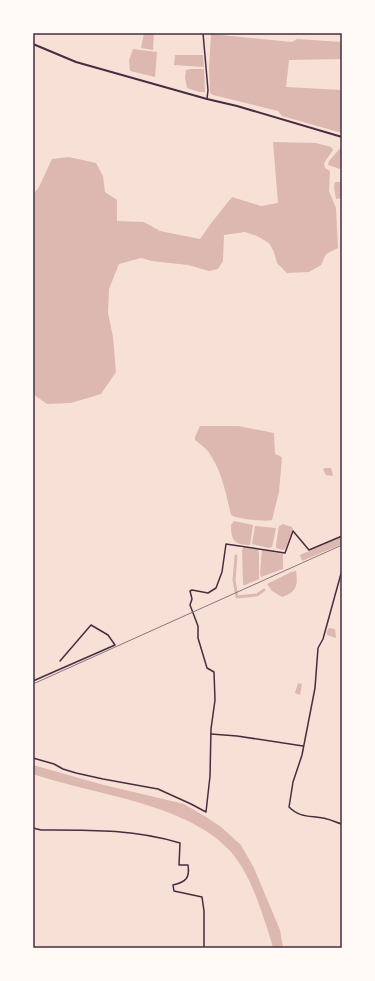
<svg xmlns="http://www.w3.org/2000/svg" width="375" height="981" viewBox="0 0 375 981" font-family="'Titillium Web',sans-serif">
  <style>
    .water { fill: #dcb8b0 }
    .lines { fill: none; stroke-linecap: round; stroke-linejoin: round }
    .canal { stroke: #dcb8b0; stroke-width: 3 }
    .minor { stroke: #4a2c40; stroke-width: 1.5 }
    .secondary { stroke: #4a2c40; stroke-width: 2 }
    .rail { stroke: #8f747c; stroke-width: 1 }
    .neatline { fill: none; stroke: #4a2c40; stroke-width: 1.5 }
  </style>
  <rect width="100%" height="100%" fill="#f7e1d7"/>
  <g class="water">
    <polygon points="144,33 154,33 153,50 141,48"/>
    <polygon points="211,34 292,42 297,39 342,42 342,59 289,60 286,87 342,90 342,133 282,116 278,111 213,95 210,93 209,67"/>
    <polygon points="133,49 157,52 155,77 130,71 129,60"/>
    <polygon points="175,55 203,55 204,67 174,65"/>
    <polygon points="191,69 204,69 205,92 199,92 187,88 185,78 186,70"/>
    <polygon points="273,142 316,143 331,147 333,150 324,163 325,168 330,171 329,191 336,208 338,248 326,254 321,265 309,272 287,273 277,263 274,252 269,243 257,236 245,232 224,235 223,261 218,269 209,271 188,265 152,261 141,258 119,264 109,289 108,313 113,337 116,372 101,394 71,403 47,404 33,394 33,193 38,189 52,159 69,157 96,163 103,176 105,192 117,200 117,221 144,222 160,231 200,239 212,222 232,197 261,206 278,203"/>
    <polygon points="342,146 342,166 340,169 328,165 329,161"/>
    <polygon points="335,182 342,182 342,198 336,199 334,187"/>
    <path d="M200 426H238L274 433 275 454 280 456 282 458 279 492 272 520C266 522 236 519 231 515 226 493 221 468 207 450 203 446 199 443 195 440V437Z"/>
    <polygon points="325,468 331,468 333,475 332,476 326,475 323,469"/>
    <path d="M234 521 253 525 250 545C234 545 231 540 231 525Z"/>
    <polygon points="283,524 292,527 293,529 285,549 283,550 276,548 276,545 279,526"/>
    <polygon points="255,526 276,528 272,547 269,548 252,544"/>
    <polygon points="341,537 342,544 302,561 300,555"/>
    <polygon points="244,547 258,549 259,554 259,579 245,585 243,585 243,583 242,550"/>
    <polygon points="262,550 283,554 283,569 261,577 260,573"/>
    <path d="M296 571C298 585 297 592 282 597L272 591 267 584 291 572Z"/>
    <polygon points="329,628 335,629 336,638 327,635 327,631"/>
    <polygon points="298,683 302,684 300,695 295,693"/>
    <path d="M33 765 100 784 184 804 206 817 221 827 241 845 254 868 280 930 283 948H273C270 935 265 923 261 910 254 890 245 868 231 852 188 803 93 795 33 774Z"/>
  </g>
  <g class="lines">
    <polyline class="canal" points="236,556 234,580 237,597 257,595 264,590"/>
    <g class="minor">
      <polyline points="203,33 208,90 207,99"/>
      <path d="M342 570 323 639 318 648 315 688 302 755 293 782 289 807C301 819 312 815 327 819 332 820 337 823 342 824"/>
      <polyline points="33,681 115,645 108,635 91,625 60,661"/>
      <polyline points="211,734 237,736 303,746"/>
      <polyline points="33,758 54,764 63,769 76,773 103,779 158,789 191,804 206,812 210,776 211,729 215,700 214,672 207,668 198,638 198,626 190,605 192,599 190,591 192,590 208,593 216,588 222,572 226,544 285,553 293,531 309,550 342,536"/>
      <path d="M33 828 41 830C90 830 133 829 180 843L179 865H188C190 878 186 882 173 885L174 891 202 897 204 911V948"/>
    </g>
    <polyline class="secondary" points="33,44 76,62 207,99 237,106 342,137"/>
    <polyline class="rail" points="33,684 342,545"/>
  </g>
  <rect width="375" height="981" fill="none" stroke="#fffaf5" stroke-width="68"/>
  <rect x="34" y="34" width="307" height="913" class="neatline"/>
</svg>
